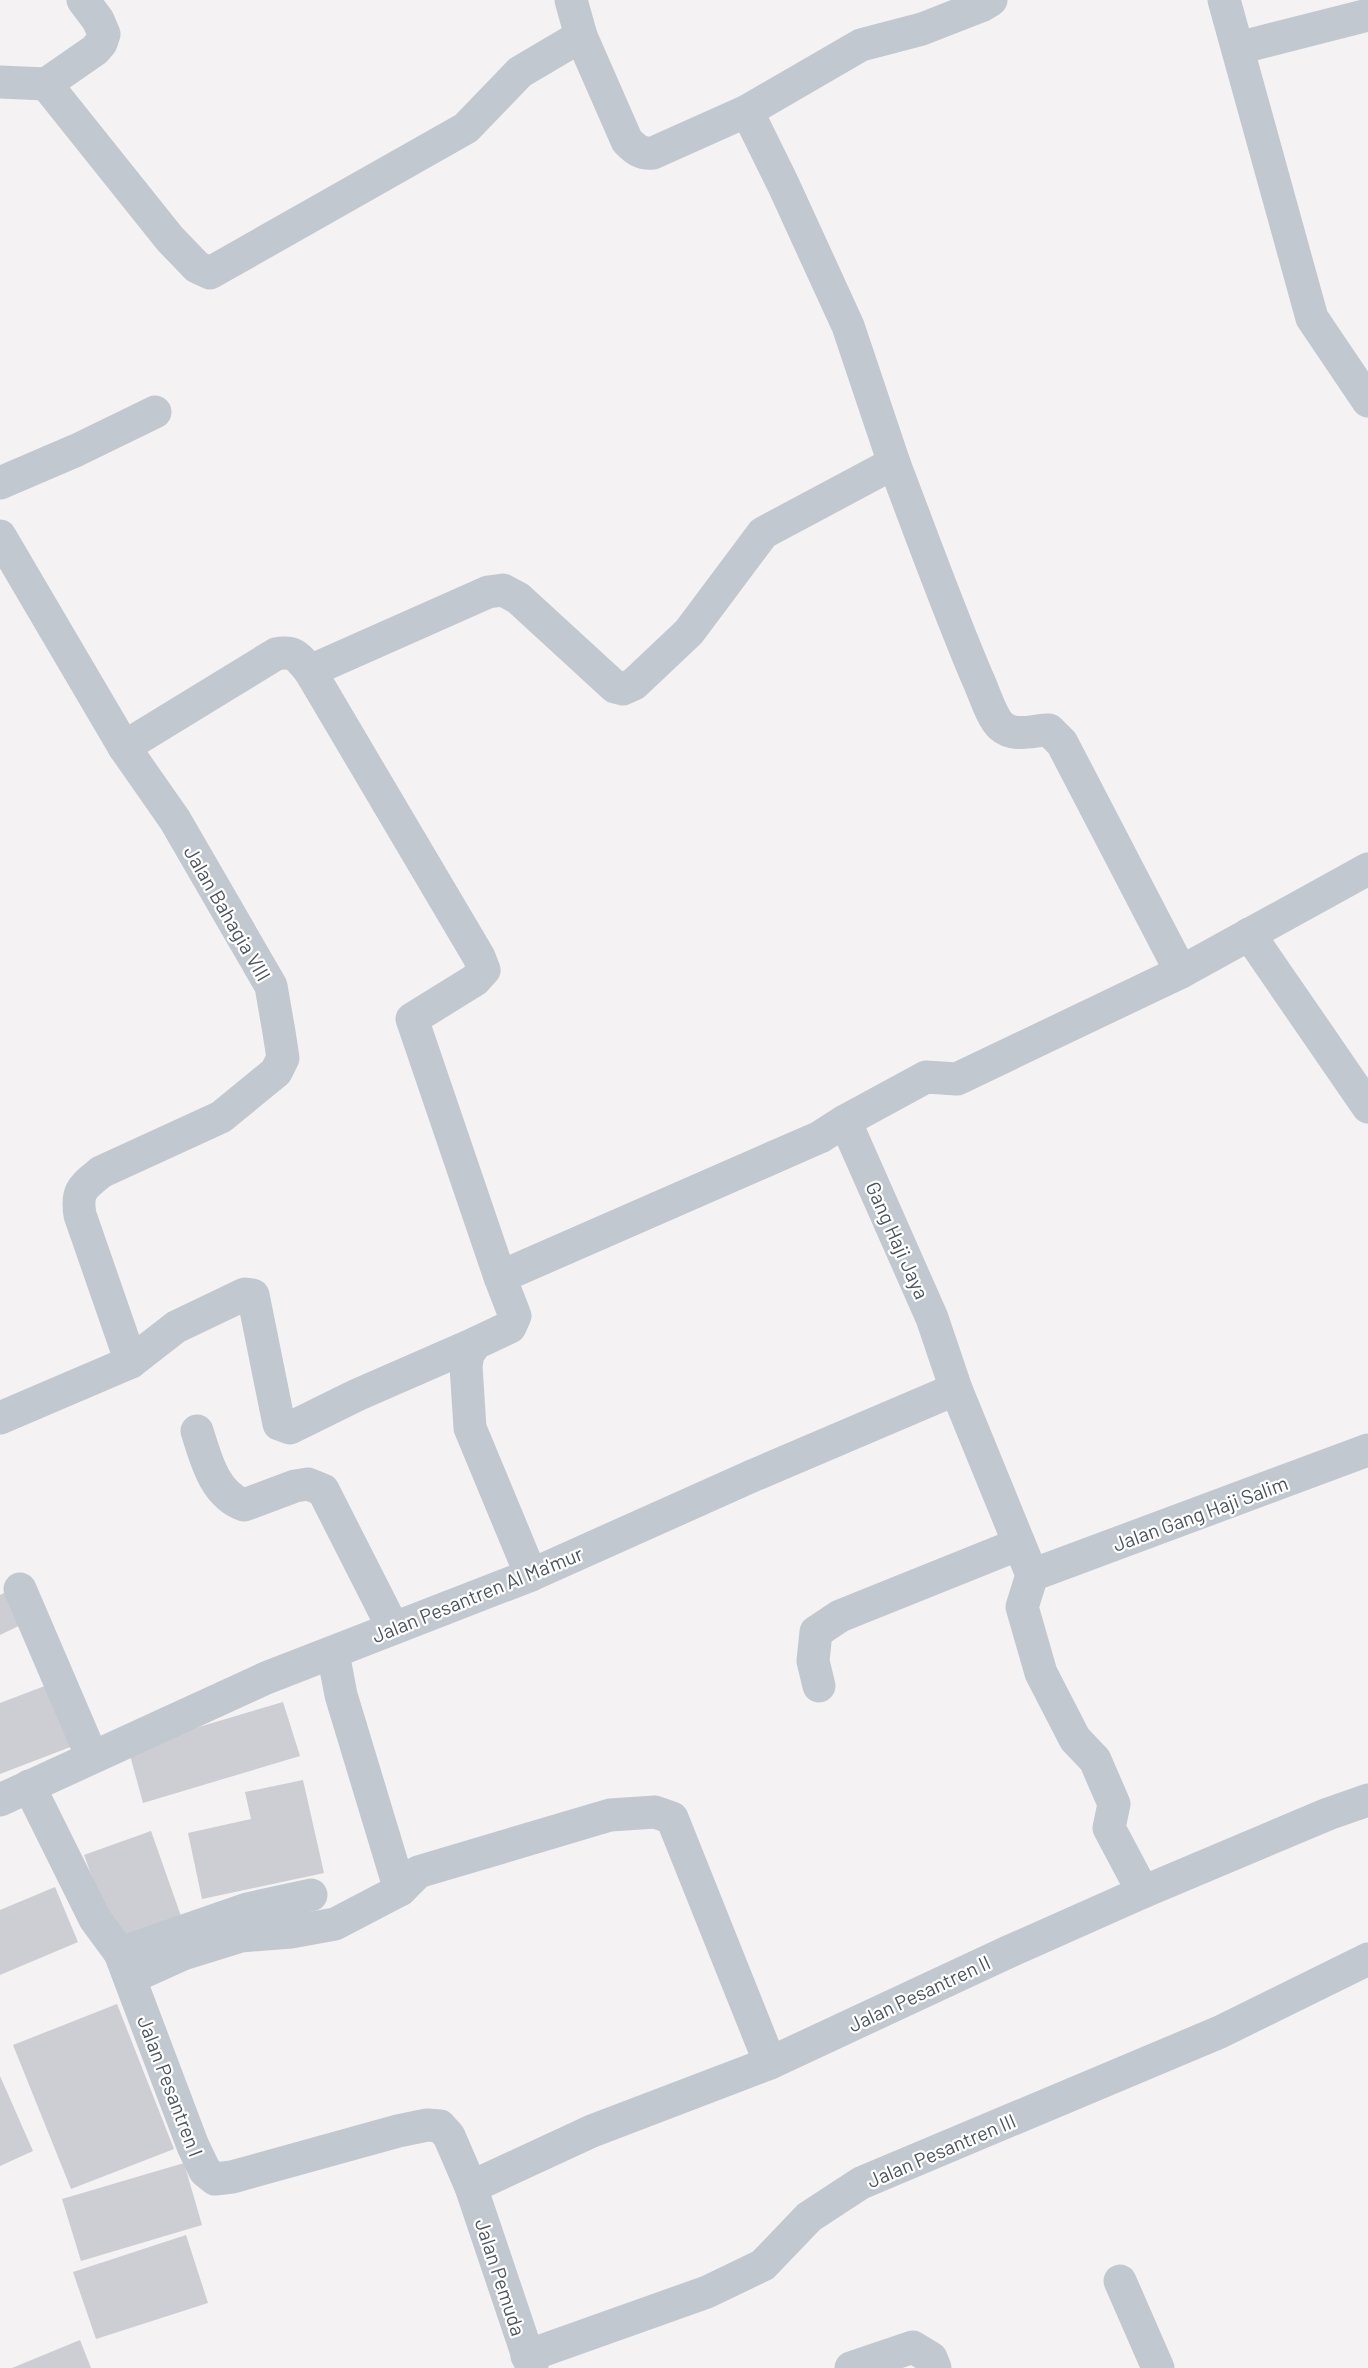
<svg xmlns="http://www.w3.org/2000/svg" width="1368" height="2368" viewBox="0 0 1368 2368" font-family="Barlow,sans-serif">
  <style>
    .building { fill: #ccced4 }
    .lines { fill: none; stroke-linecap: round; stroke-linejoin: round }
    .minor { stroke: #c1c8cf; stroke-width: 33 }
    .labels { text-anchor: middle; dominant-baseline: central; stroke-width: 4.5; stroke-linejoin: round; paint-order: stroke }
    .street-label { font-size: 20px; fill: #4b545e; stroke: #fff }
  </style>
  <rect width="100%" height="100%" fill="#f4f2f2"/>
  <g class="building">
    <polygon points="12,1589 27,1622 0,1635 0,1595"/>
    <polygon points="50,1684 73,1746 0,1774 0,1703"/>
    <polygon points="283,1702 300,1756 143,1803 128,1748"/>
    <polygon points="303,1780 324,1873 202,1899 188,1833 251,1819 245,1792"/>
    <polygon points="151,1831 181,1916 115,1940 84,1855"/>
    <polygon points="55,1887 78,1942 0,1975 0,1910"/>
    <polygon points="117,2004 174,2149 71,2189 13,2045"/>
    <polygon points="0,2076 33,2151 0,2166"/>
    <polygon points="184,2163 202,2225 81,2261 62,2199"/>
    <polygon points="186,2235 208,2303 96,2339 73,2272"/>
    <polygon points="80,2340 91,2368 12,2368"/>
  </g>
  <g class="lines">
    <g class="minor">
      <polyline points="83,0 98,20 104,34 101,43 95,50 46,84 170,239 197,267 210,273 466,128 520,72 581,36"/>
      <path d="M571 0 581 36 627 141C636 150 641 154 653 153L747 111 861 45 922 29 981 6 991 0"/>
      <polyline points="1224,0 1312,318 1368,401"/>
      <polyline points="1238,48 1368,15"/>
      <polyline points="0,82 46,84"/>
      <path d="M894 463C921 534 947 606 977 677 983 689 991 717 1001 726 1014 738 1034 730 1049 730L1062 743 1181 972"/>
      <polyline points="0,483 77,450 155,412"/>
      <path d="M0 536 124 747 175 820 271 986 279 1032 283 1058 276 1072 221 1117 101 1172C83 1187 76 1190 80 1215L131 1362"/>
      <polyline points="310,671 488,592 503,590 518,598 615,687 623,689 634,684 689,632 763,533 894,463 848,326 783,184 747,111"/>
      <path d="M124 747 276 654C295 650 299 658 310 671L479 957 484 970 475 980 412 1019 500 1277"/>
      <polyline points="1249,934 1368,1107"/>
      <polyline points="845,1121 926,1077 957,1079 1181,972 1368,869"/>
      <polyline points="0,1418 131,1362 176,1327 245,1294 253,1295 279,1424 290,1428 357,1395 476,1343"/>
      <path d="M197 1431C206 1459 214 1494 244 1505L295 1486 308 1484 323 1490 393 1628"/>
      <polyline points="531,1575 470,1428 466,1366 468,1354 476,1343 510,1327 515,1316 500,1277 820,1137 845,1121 932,1318 956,1389 1032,1575 1022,1607 1041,1673 1075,1739 1095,1760 1114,1804 1109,1828 1143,1892"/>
      <polyline points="1032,1575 1368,1450"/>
      <polyline points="20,1589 92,1757"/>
      <polyline points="333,1653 341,1695 400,1890"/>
      <polyline points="819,1686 813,1661 816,1632 840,1616 1019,1544"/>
      <polyline points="29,1786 95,1919 120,1953 193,2146 205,2171 215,2179 232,2177 398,2131 427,2125 440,2126 449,2136 471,2187 532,2368"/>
      <polyline points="0,1800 266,1678 531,1575 752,1476 956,1389"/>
      <polyline points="120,1953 247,1909 311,1895"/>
      <polyline points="130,1978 183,1954 241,1936 291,1932 335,1924 400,1890 418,1872 610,1815 655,1812 672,1818 770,2063"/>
      <polyline points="471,2187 592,2131 770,2063 1008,1952 1143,1892 1328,1814 1368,1800"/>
      <polyline points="1120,2281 1158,2368"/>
      <polyline points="527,2356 707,2292 763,2265 809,2217 861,2183 1220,2032 1368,1959"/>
      <polyline points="851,2368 913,2347 931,2358 935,2368"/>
    </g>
  </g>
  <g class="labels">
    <g class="street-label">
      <text transform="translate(228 913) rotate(60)">Jalan Bahagia VIII</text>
      <text transform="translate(898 1240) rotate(66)">Gang Haji Jaya</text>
      <text transform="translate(1200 1513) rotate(-20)">Jalan Gang Haji Salim</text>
      <text transform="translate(477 1594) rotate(-22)">Jalan Pesantren Al Ma'mur</text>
      <text transform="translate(919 1993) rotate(-25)">Jalan Pesantren II</text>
      <text transform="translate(171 2086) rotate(69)">Jalan Pesantren I</text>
      <text transform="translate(941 2150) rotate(-23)">Jalan Pesantren III</text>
      <text transform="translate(501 2277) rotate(72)">Jalan Pemuda</text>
    </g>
  </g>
</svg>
